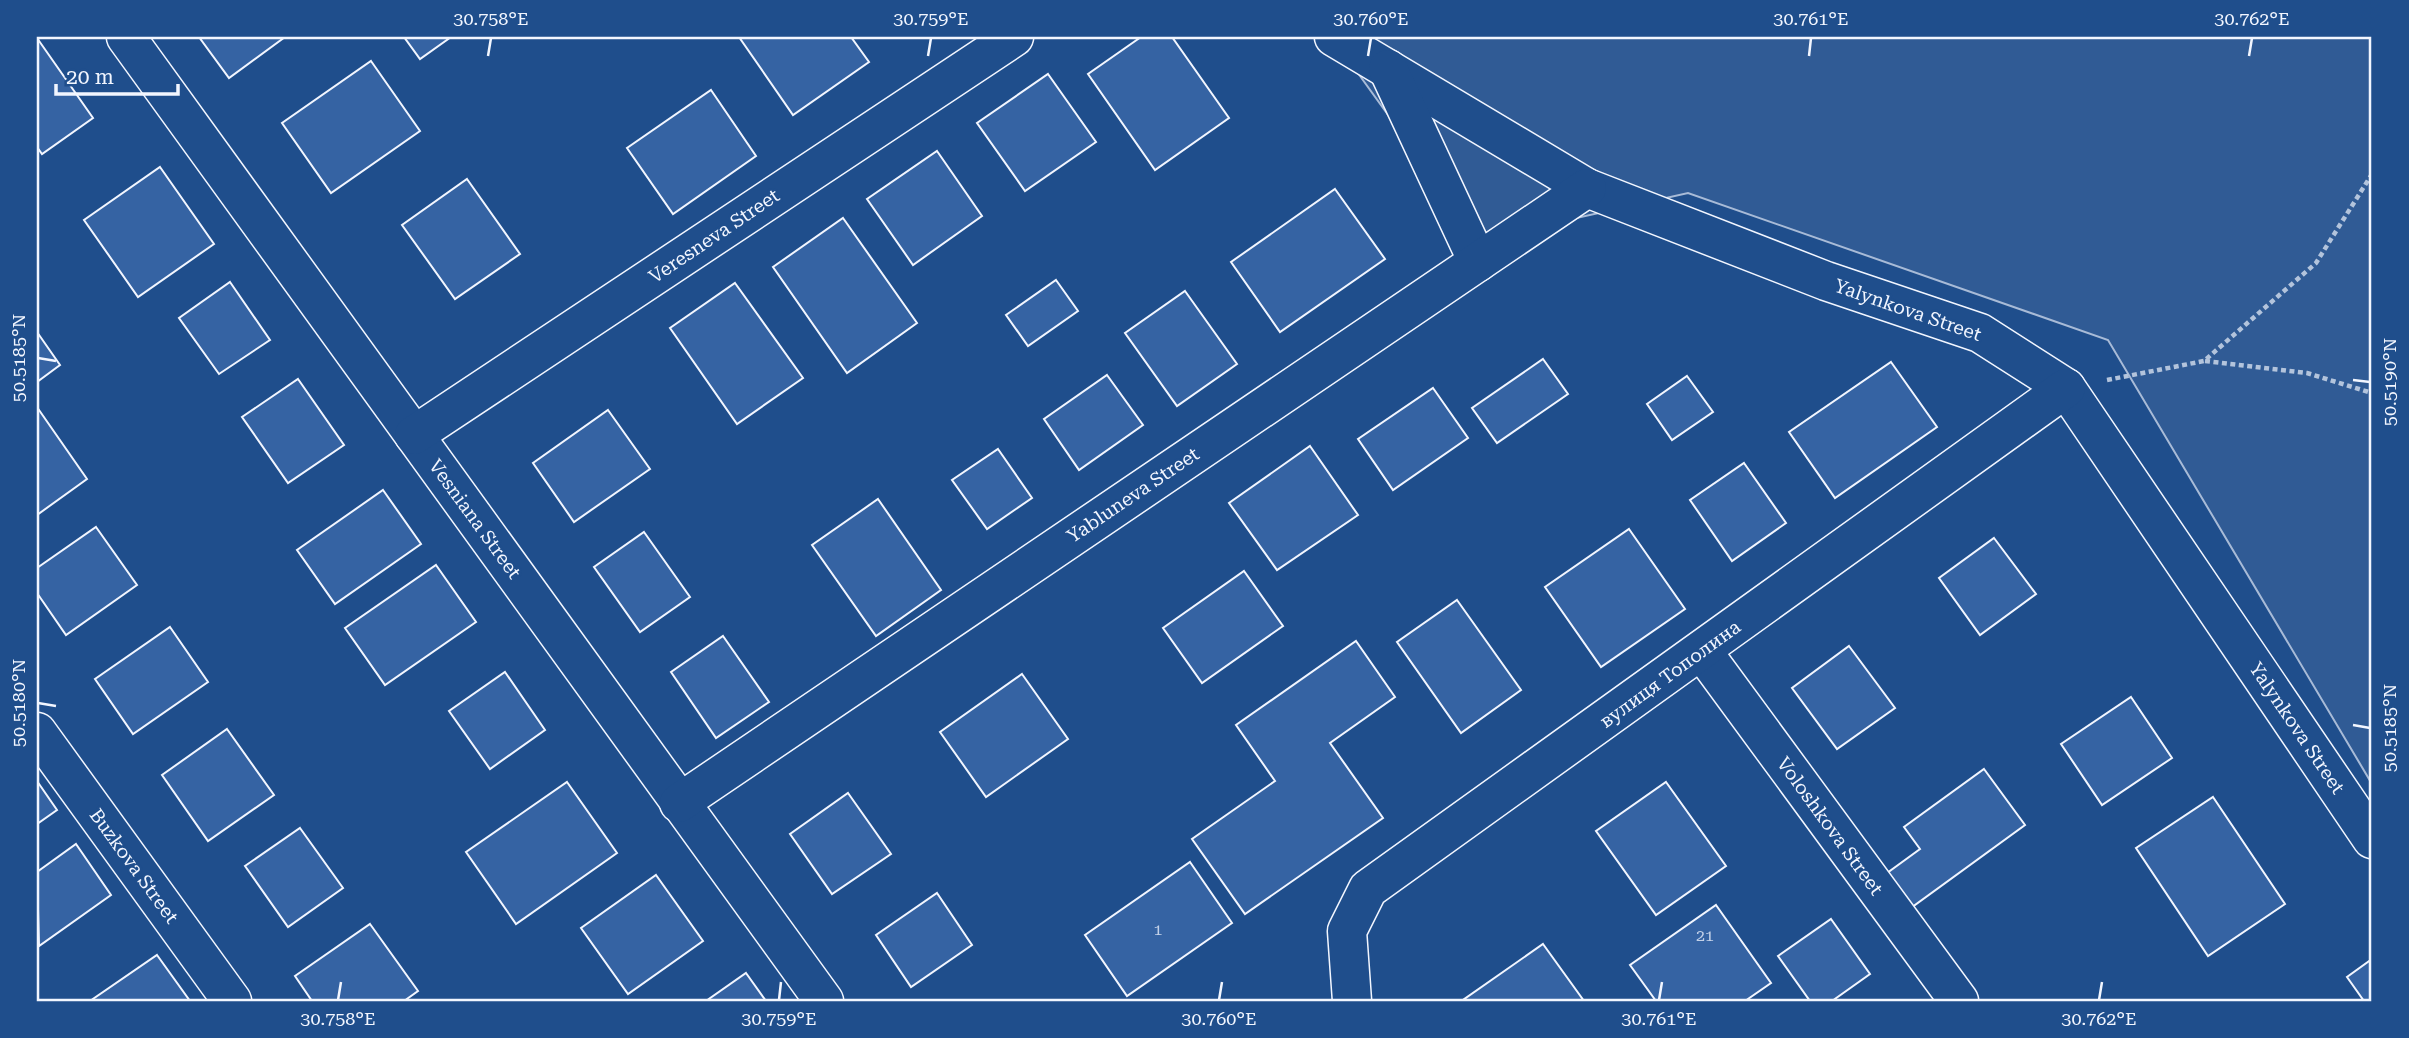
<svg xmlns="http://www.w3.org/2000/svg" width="2409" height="1038" viewBox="0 0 2409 1038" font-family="'Roboto Serif',serif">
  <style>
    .built { fill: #305b95; stroke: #a8bbd7; stroke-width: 2 }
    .building { fill: #3563a3; stroke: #f2f6ff; stroke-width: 2 }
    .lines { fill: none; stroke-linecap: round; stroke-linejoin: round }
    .minor-casing { stroke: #f2f6ff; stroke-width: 41 }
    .path { stroke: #b3c4dc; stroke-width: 4.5; stroke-dasharray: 5 3.5; stroke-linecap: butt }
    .minor { stroke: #1f4e8c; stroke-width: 38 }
    .ticks { fill: none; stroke: #f2f6ff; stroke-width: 2.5 }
    .labels { text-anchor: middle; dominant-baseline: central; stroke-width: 5; stroke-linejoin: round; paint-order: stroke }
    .number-label { font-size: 16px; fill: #c3d1e8 }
    .street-label { font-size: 19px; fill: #f2f6ff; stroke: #1f4e8c }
    .neatline { fill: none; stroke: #f2f6ff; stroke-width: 2.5 }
    .ticks-label { font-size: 18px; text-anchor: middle; fill: #f2f6ff }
  </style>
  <rect width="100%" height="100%" fill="#1f4e8c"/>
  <polygon class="built" points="1332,37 2372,37 2372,784 2108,340 1688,193 1478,240"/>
  <g class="building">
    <polygon points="199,37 285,37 229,78"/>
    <polygon points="404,37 451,37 420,59"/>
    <polygon points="739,37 851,37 869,62 793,115"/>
    <polygon points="1141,37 1172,37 1229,118 1155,170 1088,74"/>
    <polygon points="37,38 93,118 42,154 37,147"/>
    <polygon points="371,61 420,131 331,193 282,123"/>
    <polygon points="1048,74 1096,142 1025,191 977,123"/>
    <polygon points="711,90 756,156 673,214 627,148"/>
    <polygon points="937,151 982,216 913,265 867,199"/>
    <polygon points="160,167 214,244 138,297 84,220"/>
    <polygon points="467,179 520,254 455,299 402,225"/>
    <polygon points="1335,189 1385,259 1280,332 1231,262"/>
    <polygon points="843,218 917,323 847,373 773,267"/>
    <polygon points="1056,280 1078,311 1028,346 1006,315"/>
    <polygon points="230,282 270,340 219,374 179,318"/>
    <polygon points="735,283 803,378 737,424 670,328"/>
    <polygon points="1185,291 1237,364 1177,406 1125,333"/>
    <polygon points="37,332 60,365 37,382"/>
    <polygon points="1543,359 1568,394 1497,443 1472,408"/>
    <polygon points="1891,362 1937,427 1835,498 1789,432"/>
    <polygon points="1107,375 1143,425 1079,470 1044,419"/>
    <polygon points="1687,376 1713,412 1672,440 1647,404"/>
    <polygon points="298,379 344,445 288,483 242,417"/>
    <polygon points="1433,388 1468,438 1393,490 1358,439"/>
    <polygon points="39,410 87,479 37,515 37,412"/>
    <polygon points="608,410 650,469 574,522 533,463"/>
    <polygon points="1310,446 1358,515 1277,570 1229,503"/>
    <polygon points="998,449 1032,498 987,529 952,480"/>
    <polygon points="1744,463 1786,523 1732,561 1690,500"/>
    <polygon points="383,490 421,544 335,604 297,550"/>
    <polygon points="878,499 941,590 876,636 812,545"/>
    <polygon points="96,527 137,585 66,635 37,593 37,568"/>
    <polygon points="1629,529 1685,609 1601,667 1545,587"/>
    <polygon points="644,532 690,597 640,632 594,567"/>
    <polygon points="1994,538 2036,594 1980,635 1939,578"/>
    <polygon points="436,565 476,622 385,685 345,628"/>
    <polygon points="1244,571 1283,626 1202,683 1163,628"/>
    <polygon points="1457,600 1521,690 1461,733 1397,642"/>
    <polygon points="170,627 208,682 133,734 95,679"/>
    <polygon points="723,636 769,702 716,738 671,672"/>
    <polygon points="1356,641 1395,697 1330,743 1383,818 1245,914 1192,839 1275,781 1236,725"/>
    <polygon points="1849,646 1895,708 1837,749 1792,688"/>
    <polygon points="505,672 545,730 490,769 449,711"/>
    <polygon points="1022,674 1068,739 986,797 940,732"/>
    <polygon points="2131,697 2172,758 2102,805 2061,744"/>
    <polygon points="227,729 274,795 208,841 162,775"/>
    <polygon points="1984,769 2025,825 1908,910 1883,876 1920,849 1904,827"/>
    <polygon points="37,781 57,810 37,824"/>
    <polygon points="567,782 617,853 516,924 466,852"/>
    <polygon points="1666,782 1726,866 1656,915 1596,831"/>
    <polygon points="848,793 891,854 832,894 790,834"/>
    <polygon points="2213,797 2285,904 2208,956 2136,848"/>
    <polygon points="300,828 343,888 288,927 245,866"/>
    <polygon points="76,844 111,895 39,946 37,872"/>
    <polygon points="1190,862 1232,923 1127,996 1085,935"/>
    <polygon points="656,875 703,941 628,994 581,928"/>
    <polygon points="937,893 972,945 911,987 876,935"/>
    <polygon points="1716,905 1771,983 1745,1001 1656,1001 1630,965"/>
    <polygon points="1831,919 1870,974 1832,1001 1810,1001 1778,956"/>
    <polygon points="370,924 418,991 404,1001 312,1001 295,976"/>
    <polygon points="1543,944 1584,1001 1464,1001 1463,1000"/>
    <polygon points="157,955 190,1001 90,1001"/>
    <polygon points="2372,959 2372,1001 2364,1001 2347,977"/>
    <polygon points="746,973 766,1001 706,1001"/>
  </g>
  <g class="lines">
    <g class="minor-casing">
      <g id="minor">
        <polyline points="126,37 824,1001"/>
        <polyline points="1334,37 1587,188 1826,281 1980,333 2066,388 2372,839"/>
        <polyline points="1388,69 1478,262"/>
        <polyline points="414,435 1014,37"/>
        <polyline points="1702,651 1959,1001"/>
        <polyline points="37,732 232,1001"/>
        <polyline points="679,803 1587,188"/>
        <polyline points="1352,1001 1347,931 1368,889 2066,388"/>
      </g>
    </g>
    <g class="path">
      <polyline points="2205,361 2307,373 2372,393"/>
      <polyline points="2107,380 2204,361 2316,263 2372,174"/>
    </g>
    <use href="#minor" class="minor"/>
  </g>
  <path class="ticks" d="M488 56 491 38M928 56 931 38M1368 56 1371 38M1809 56 1811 38M2249 56 2252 38M38 358 56 361M2353 380 2370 382M38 703 56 706M2353 725 2370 728M338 1000 341 982M779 1000 781 982M1219 1000 1222 982M1659 1000 1662 982M2099 1000 2102 982"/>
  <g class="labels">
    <g class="number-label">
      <text x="1158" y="929">1</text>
      <text x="1705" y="935">21</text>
    </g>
    <g class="street-label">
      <text transform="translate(714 236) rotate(-34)">Veresneva Street</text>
      <text transform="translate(1908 310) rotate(19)">Yalynkova Street</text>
      <text transform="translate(1133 495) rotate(-34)">Yabluneva Street</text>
      <text transform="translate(475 519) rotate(54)">Vesniana Street</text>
      <text transform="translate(1670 674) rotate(-36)">вулиця Тополина</text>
      <text transform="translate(2297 728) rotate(56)">Yalynkova Street</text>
      <text transform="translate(1830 826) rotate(54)">Voloshkova Street</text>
      <text transform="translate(134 866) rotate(54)">Buzkova Street</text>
    </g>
  </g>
  <rect width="2409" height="1038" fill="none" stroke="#1f4e8c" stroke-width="77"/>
  <path d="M56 84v10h122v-10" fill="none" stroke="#f2f6ff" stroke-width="3.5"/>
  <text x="66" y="84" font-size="21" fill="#f2f6ff" stroke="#1f4e8c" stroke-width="5" paint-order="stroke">20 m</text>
  <rect x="38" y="38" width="2332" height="962" class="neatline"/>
  <g class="ticks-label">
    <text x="491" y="25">30.758°E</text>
    <text x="931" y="25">30.759°E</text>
    <text x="1371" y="25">30.760°E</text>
    <text x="1811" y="25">30.761°E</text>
    <text x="2252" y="25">30.762°E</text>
    <text transform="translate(19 358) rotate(-90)" y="6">50.5185°N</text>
    <text transform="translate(2390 382) rotate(-90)" y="6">50.5190°N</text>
    <text transform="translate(19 703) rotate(-90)" y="6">50.5180°N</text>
    <text transform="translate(2390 728) rotate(-90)" y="6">50.5185°N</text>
    <text x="338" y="1025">30.758°E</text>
    <text x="779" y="1025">30.759°E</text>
    <text x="1219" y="1025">30.760°E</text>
    <text x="1659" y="1025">30.761°E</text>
    <text x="2099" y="1025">30.762°E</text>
  </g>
</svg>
